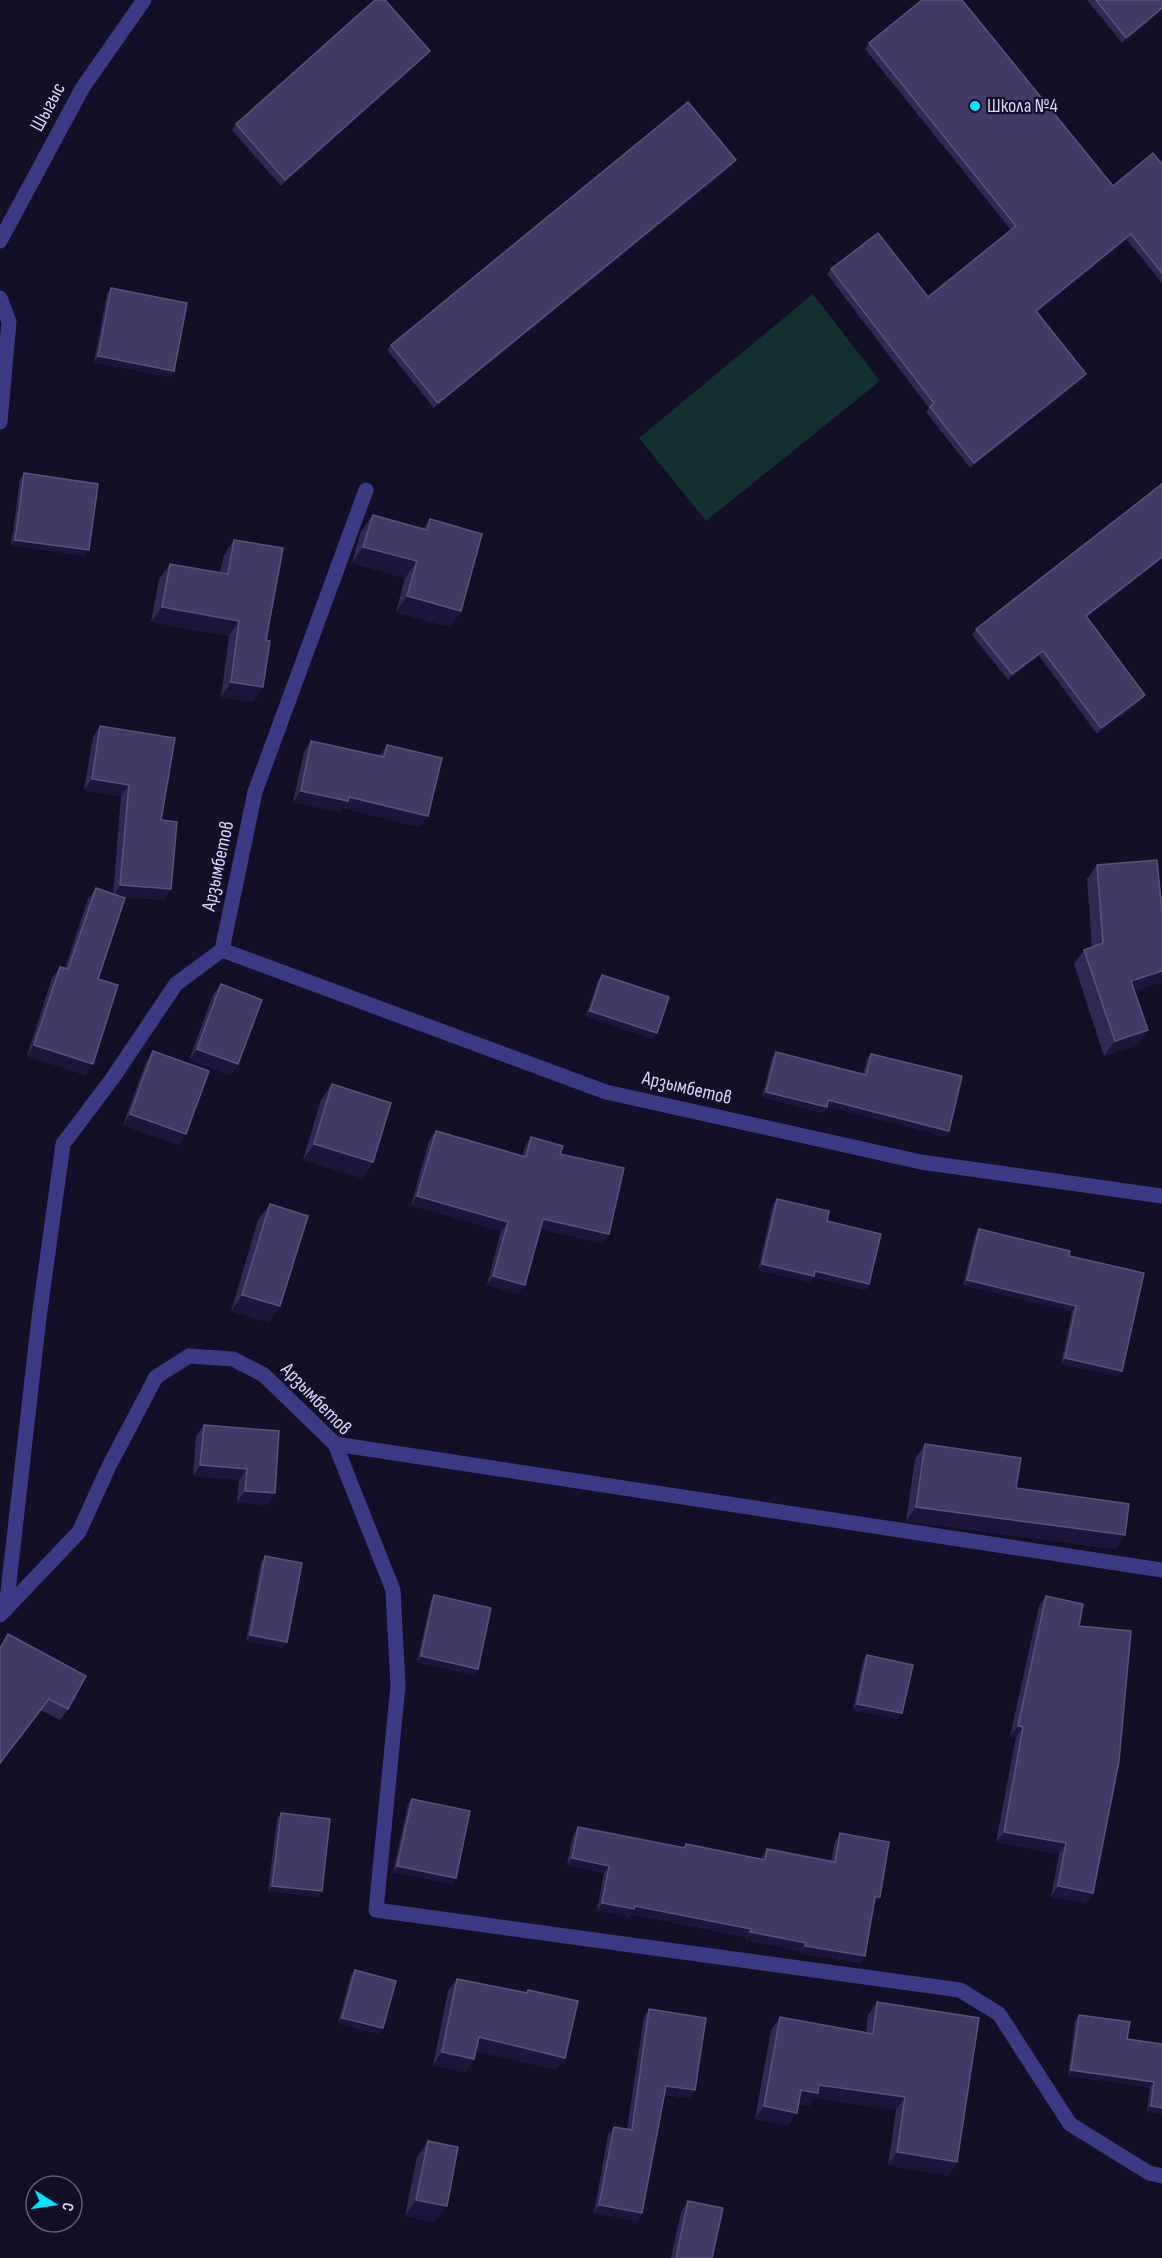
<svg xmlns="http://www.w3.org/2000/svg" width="1162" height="2258" viewBox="0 0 1162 2258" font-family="'Sofia Sans Condensed',sans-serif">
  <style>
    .green { fill: #12302f }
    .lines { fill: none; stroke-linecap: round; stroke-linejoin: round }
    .service { stroke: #3d3a85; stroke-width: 15 }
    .minor { stroke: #3d3a85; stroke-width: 15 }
    .wall { fill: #312854 }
    .shaded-wall { fill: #1d163a }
    .building { fill: #433a66; stroke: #5a527e; stroke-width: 1.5 }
    .poi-dot { fill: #00e5ff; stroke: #130f26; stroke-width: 2 }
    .labels { text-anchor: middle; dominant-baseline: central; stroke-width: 4.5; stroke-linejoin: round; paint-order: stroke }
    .poi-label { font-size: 20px; fill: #d9d4ff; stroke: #130f26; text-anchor: start }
    .street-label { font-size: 20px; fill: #d9d4ff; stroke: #130f26 }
  </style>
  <rect width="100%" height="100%" fill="#130f26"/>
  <polygon class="green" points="813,294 880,381 706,521 639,438"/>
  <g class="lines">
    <polyline class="service" points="255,792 366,490"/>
    <g class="minor">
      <polyline points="0,241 83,87 144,0"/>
      <polyline points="0,298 9,322 0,422"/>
      <polyline points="222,950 606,1092 921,1162 1162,1196"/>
      <polyline points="335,1444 1162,1570"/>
      <polyline points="6,1609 39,1318 63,1144 112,1079 176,984 222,950 255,792"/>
      <polyline points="0,1615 79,1532 109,1466 156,1377 189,1356 233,1359 264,1375 335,1444 393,1590 398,1686 376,1910 960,1990 999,2014 1070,2124 1149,2173 1162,2176"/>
    </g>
  </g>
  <g class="wall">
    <polygon points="1087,0 1162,0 1162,11 1122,43"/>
    <polygon points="869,43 1113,186 1162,164 1162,283 1127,240 1037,312 1086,374 1082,380 970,468 926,412 929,408 827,274 831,269 928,297 1011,230 865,49"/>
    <polygon points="426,56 281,186 232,130 236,124"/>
    <polygon points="732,166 434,408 387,350 391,345"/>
    <polygon points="111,288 174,371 170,377 94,362 107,294"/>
    <polygon points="24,473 85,556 11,545 20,479"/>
    <polygon points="373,515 423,529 430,519 461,611 450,627 396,612 405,578 352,563 361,531"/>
    <polygon points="234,540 266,640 263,687 253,702 221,697 229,636 151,622 159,579 170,564 220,573 224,555"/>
    <polygon points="1087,618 1145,695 1141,701 1097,734 1039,656 1008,680 972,635 976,629"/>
    <polygon points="100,726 161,820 171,889 164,900 123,897 98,979 93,1064 85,1075 27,1056 52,978 60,967 65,968 88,899 96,888 113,894 121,796 84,790 93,737"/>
    <polygon points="311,741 380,756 387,745 420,827 343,808 340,812 293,802 304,752"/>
    <polygon points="1097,865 1162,982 1135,991 1138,1045 1104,1056 1074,964 1084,950 1092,947 1087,879"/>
    <polygon points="602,975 657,1033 653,1039 586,1016 598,980"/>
    <polygon points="221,984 231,1075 189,1060 213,995"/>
    <polygon points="153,1051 179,1145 123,1125 146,1062"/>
    <polygon points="776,1052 863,1074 867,1059 871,1054 949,1131 945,1136 827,1106 823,1113 762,1097 772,1058"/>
    <polygon points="332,1084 373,1162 362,1178 303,1160 321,1100"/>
    <polygon points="436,1131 522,1156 525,1146 531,1137 560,1154 609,1234 602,1243 540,1229 518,1294 487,1285 501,1231 411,1205 429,1141"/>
    <polygon points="777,1199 827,1221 869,1284 865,1290 813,1277 810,1282 758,1270 773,1204"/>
    <polygon points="270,1204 269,1322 231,1311 258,1220"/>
    <polygon points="979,1229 1069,1256 1118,1376 1061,1364 1072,1311 963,1285 975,1235"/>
    <polygon points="204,1425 275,1493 267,1505 237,1502 239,1480 193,1476 196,1436"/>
    <polygon points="925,1444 1016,1488 1125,1535 1115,1549 906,1521 915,1459"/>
    <polygon points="265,1556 283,1648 246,1641 261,1562"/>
    <polygon points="434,1595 474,1675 417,1662 431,1600"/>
    <polygon points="1046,1596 1079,1626 1086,1903 1051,1897 1059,1854 996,1842 1016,1737 1010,1736 1039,1606"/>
    <polygon points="8,1634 68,1709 60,1720 41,1710 0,1764 0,1646"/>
    <polygon points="867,1655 898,1719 853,1710 863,1661"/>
    <polygon points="412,1799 456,1878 452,1884 393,1872 408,1804"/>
    <polygon points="281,1813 322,1891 318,1897 268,1891 277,1819"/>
    <polygon points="578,1827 683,1848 686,1844 761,1859 762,1856 767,1849 831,1862 835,1841 840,1833 880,1897 874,1905 865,1956 860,1963 800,1953 801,1951 745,1940 746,1937 631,1914 629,1917 597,1910 604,1873 567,1865 573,1835"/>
    <polygon points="355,1970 379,2034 338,2023 351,1975"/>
    <polygon points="457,1979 526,1992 528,1990 556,2070 476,2051 474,2059 465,2072 433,2065 448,1991"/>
    <polygon points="877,2002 957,2162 948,2175 888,2165 896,2110 814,2098 809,2106 798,2104 788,2126 755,2119 771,2030 780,2017 866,2032 868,2015"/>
    <polygon points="649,2009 695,2090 690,2098 665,2095 642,2213 637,2221 594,2213 608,2135 614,2127 627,2129 644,2017"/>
    <polygon points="1079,2015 1127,2039 1162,2044 1162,2114 1147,2112 1150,2087 1068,2076 1075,2021"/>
    <polygon points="428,2141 435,2222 405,2216 417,2157"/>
    <polygon points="688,2201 712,2258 671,2258 681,2212"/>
  </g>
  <g class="shaded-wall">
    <polygon points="1162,8 1162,11 1122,43 1126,38"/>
    <polygon points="430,51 426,56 281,186 285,180"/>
    <polygon points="736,160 732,166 434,408 438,403"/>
    <polygon points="1131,234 1127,240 1032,316 1036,311"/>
    <polygon points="98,356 174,371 170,377 94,362"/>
    <polygon points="1086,374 1082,380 970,468 974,463"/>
    <polygon points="15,540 89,550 85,556 11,545"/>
    <polygon points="363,547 417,561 405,578 352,563"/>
    <polygon points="1162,557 1162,559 1082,622 1086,616"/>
    <polygon points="407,596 461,611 450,627 396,612"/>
    <polygon points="162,607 239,621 229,636 151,622"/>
    <polygon points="1043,651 1039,656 1008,680 1012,674"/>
    <polygon points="231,682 263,687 253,702 221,697"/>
    <polygon points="1145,695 1141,701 1097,734 1101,728"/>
    <polygon points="92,779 129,785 121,796 84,790"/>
    <polygon points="301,791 349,797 428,816 420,827 343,808 340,812 293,802"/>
    <polygon points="120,885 171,889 164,900 113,896"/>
    <polygon points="1162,971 1162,982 1121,996 1131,981"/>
    <polygon points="590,1011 657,1033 653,1039 586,1016"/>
    <polygon points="1148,1030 1138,1045 1104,1056 1115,1041"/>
    <polygon points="34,1045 93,1064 85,1075 27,1056"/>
    <polygon points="197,1049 238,1064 231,1075 189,1060"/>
    <polygon points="766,1092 827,1107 823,1113 762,1097"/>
    <polygon points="828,1100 949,1131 945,1136 824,1106"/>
    <polygon points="130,1114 186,1134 179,1145 123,1125"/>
    <polygon points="314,1144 373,1162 362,1178 303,1160"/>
    <polygon points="417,1196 508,1222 501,1231 411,1205"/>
    <polygon points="543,1219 609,1234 602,1243 536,1228"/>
    <polygon points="762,1264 815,1271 869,1284 865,1290 813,1277 810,1282 758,1270"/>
    <polygon points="493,1276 525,1285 518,1294 487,1285"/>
    <polygon points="967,1280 1076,1306 1072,1311 963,1285"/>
    <polygon points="242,1295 280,1306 269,1322 231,1311"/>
    <polygon points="1065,1358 1122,1371 1118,1376 1061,1364"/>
    <polygon points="200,1465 247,1469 239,1480 193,1476"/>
    <polygon points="245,1491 275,1493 267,1505 237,1502"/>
    <polygon points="916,1507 1125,1535 1115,1549 906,1521"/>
    <polygon points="250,1635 287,1642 283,1648 246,1641"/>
    <polygon points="421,1656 478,1669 474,1675 417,1662"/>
    <polygon points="857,1704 902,1713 898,1719 853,1710"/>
    <polygon points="1018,1726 1023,1727 1016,1737 1010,1736"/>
    <polygon points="1004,1832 1066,1843 1059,1854 996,1842"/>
    <polygon points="572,1858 609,1866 604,1873 567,1865"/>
    <polygon points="397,1866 456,1878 452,1884 393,1872"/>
    <polygon points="272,1886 322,1891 318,1897 268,1891"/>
    <polygon points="1058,1886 1093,1893 1086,1903 1051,1897"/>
    <polygon points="875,1897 880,1897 874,1905 870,1904"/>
    <polygon points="602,1903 635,1906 751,1929 746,1937 631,1914 629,1917 597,1910"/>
    <polygon points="750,1932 806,1943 801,1951 745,1940"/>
    <polygon points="805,1946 865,1956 860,1963 800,1953"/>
    <polygon points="342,2018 383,2028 379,2034 338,2023"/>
    <polygon points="479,2037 565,2058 556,2070 470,2050"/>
    <polygon points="442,2052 474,2059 465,2072 433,2065"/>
    <polygon points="1071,2070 1154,2082 1150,2087 1068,2076"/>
    <polygon points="819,2085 905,2097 896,2110 814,2098 809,2106 792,2103 801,2090"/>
    <polygon points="666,2086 695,2090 690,2098 661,2094"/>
    <polygon points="764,2106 797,2113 788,2126 755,2119"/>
    <polygon points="1151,2106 1162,2108 1162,2114 1147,2112"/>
    <polygon points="897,2152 957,2162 948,2175 888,2165"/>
    <polygon points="416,2200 447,2206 435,2222 405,2216"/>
    <polygon points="599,2205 642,2213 637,2221 594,2213"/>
  </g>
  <g class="building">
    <polygon points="375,0 385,0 430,51 285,180 236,124"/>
    <polygon points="922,0 962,0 1113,186 1153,153 1162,164 1162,273 1131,234 1036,311 1086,374 974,463 930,407 934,403 831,269 878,233 928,297 1016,226 869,43"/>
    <polygon points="1096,0 1162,0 1162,8 1126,38"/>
    <polygon points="688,102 736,160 438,403 391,345"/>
    <polygon points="111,288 187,303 174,371 98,356"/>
    <polygon points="24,473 98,484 89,550 15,540"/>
    <polygon points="1162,484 1162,557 1086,616 1145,695 1101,728 1043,651 1012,674 976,629"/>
    <polygon points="373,515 427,530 430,519 482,534 461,611 407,596 417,561 363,547"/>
    <polygon points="234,540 283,548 266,640 270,641 263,687 231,682 239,621 162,607 170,564 228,574"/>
    <polygon points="100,726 175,738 161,820 177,822 171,889 120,885 129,785 92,779"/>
    <polygon points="311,741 384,757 387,745 442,758 428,816 349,797 348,801 301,791"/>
    <polygon points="1157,860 1162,912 1162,971 1131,981 1148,1030 1115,1041 1084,950 1103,943 1097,865"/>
    <polygon points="96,888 125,898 98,979 118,985 93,1064 34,1045 60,967 68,969"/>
    <polygon points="602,975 669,997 657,1033 590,1011"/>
    <polygon points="221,984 262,1000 238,1064 197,1049"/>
    <polygon points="153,1051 209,1071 186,1134 130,1114"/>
    <polygon points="776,1052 866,1075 871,1054 962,1076 949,1131 828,1100 827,1107 766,1092"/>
    <polygon points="332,1084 391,1103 373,1162 314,1144"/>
    <polygon points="436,1131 526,1157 531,1137 563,1146 560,1154 624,1168 609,1234 543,1219 525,1285 493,1276 508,1222 417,1196"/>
    <polygon points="777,1199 829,1211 827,1221 881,1234 869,1284 815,1271 814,1276 762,1264"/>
    <polygon points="270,1204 308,1216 280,1306 242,1295"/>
    <polygon points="979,1229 1070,1251 1069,1256 1144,1273 1122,1371 1065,1358 1076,1306 967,1280"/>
    <polygon points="204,1425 279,1431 275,1493 245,1491 247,1469 200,1465"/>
    <polygon points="925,1444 1021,1458 1016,1488 1129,1504 1125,1535 916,1507"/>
    <polygon points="265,1556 302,1563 287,1642 250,1635"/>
    <polygon points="434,1595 491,1608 478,1669 421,1656"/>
    <polygon points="1046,1596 1083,1604 1079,1626 1131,1631 1119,1761 1093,1893 1058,1886 1066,1843 1004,1832 1023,1727 1018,1726"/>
    <polygon points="8,1634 86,1676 68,1709 49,1699 0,1763 0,1649"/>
    <polygon points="867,1655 913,1665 902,1713 857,1704"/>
    <polygon points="412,1799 470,1811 456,1878 397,1866"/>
    <polygon points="281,1813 330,1819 322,1891 272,1886"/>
    <polygon points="578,1827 685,1848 686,1844 765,1860 767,1849 835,1862 840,1833 889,1842 880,1897 875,1897 865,1956 805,1946 806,1943 750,1932 751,1929 635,1906 634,1909 602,1903 609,1866 572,1858"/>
    <polygon points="355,1970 396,1981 383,2028 342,2018"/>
    <polygon points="457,1979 527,1993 528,1990 578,2001 565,2058 479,2037 474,2059 442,2052"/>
    <polygon points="877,2002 979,2018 957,2162 897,2152 905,2097 819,2085 818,2093 801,2090 797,2113 764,2106 780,2017 873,2034"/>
    <polygon points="649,2009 706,2018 695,2090 666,2086 642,2213 599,2205 614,2127 632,2130"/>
    <polygon points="1079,2015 1130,2022 1127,2039 1162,2044 1162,2108 1151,2106 1154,2082 1071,2070"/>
    <polygon points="428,2141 458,2147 447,2206 416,2200"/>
    <polygon points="688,2201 723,2208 712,2258 676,2258"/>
  </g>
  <circle class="poi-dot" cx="975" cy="106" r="6"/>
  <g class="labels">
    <g class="poi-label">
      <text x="987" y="106">Школа №4</text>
    </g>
    <g class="street-label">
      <text transform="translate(48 107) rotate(-62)">Шыгыс</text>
      <text transform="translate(218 866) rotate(-78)">Арзымбетов</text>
      <text transform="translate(687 1088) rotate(13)">Арзымбетов</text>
      <text transform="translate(316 1399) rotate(46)">Арзымбетов</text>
    </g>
  </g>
  <g transform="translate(54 2204) rotate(102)"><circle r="28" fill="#130f26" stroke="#625e7d" stroke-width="1.5"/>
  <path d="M0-4.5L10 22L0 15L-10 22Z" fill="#00e5ff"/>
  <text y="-9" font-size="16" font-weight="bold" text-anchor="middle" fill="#d9d4ff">С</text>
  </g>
</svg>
